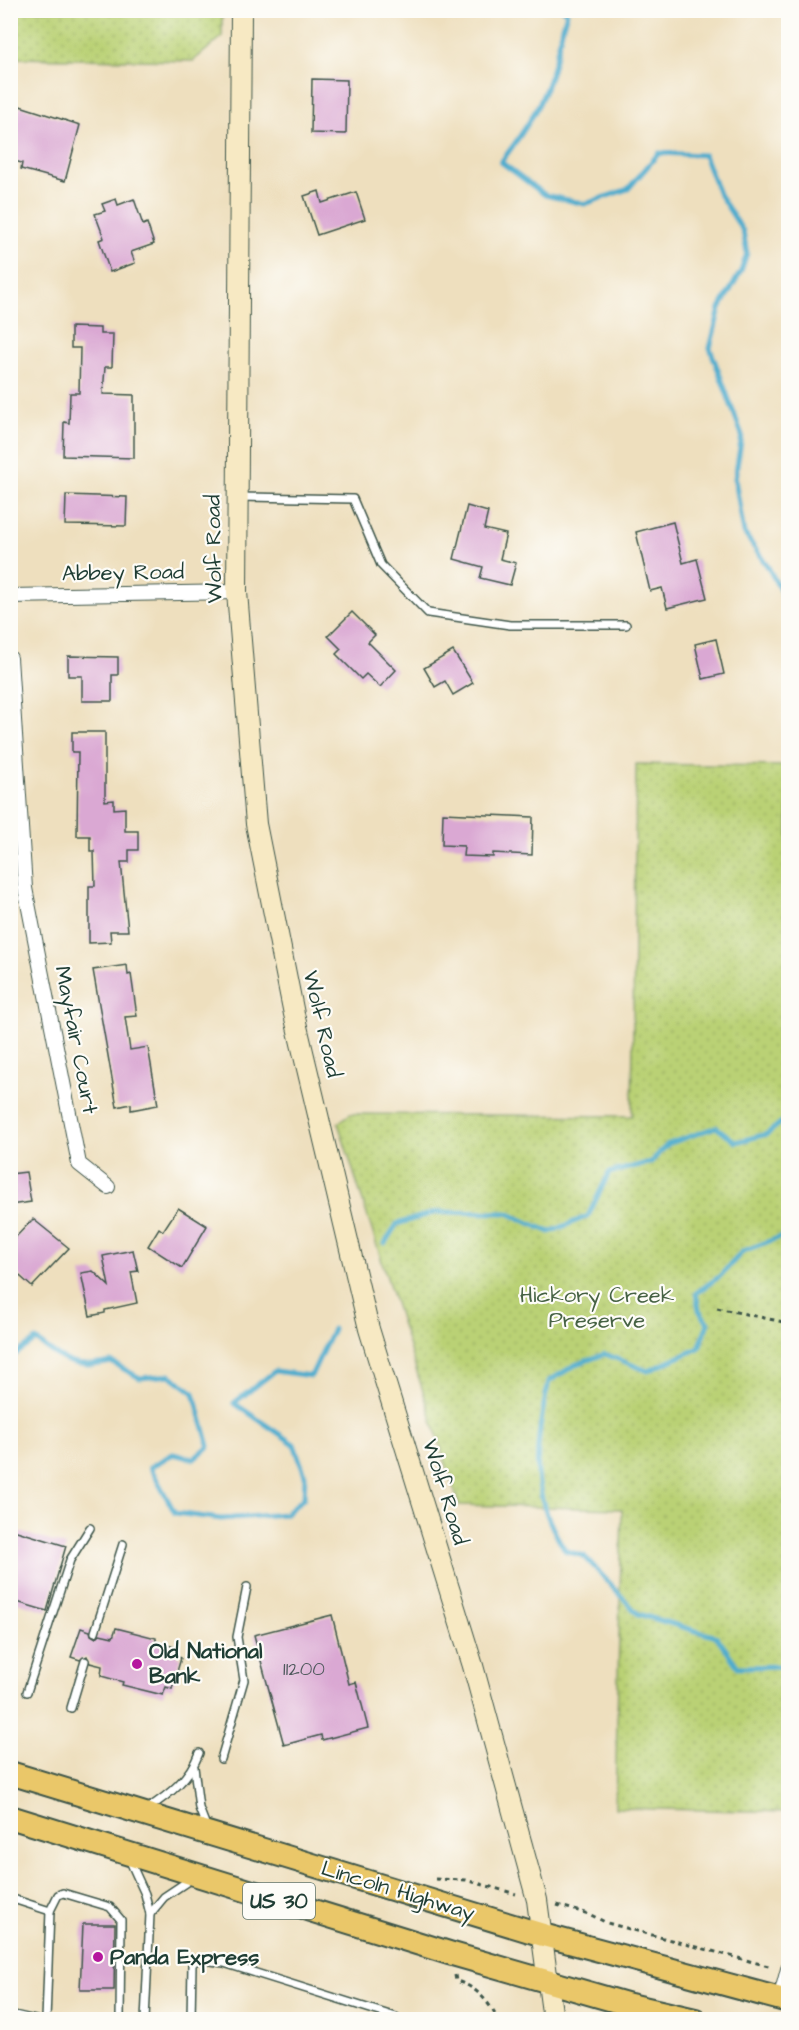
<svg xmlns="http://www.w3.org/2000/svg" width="799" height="2030" viewBox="0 0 799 2030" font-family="'Architects Daughter',sans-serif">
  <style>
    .park { fill: url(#park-dots); stroke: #6c8754; stroke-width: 1.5 }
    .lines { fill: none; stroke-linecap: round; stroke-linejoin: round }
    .stream { stroke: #4eaccd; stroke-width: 5 }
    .building { fill: #daa8d3 }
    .lane-casing { stroke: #3e5549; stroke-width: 10 }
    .street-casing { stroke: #3e5549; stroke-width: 16 }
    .secondary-casing { stroke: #3e5549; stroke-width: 22 }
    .primary-casing { stroke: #3e5549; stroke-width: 26 }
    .path { stroke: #3e5549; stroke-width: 3; stroke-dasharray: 4.5 4.5; stroke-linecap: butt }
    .lane { stroke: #fff; stroke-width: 7 }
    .street { stroke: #fff; stroke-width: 14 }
    .secondary { stroke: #f7e9c3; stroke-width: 20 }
    .primary { stroke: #eac769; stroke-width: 22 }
    .poi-dot { fill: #b5179e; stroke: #fdfcf7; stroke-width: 2 }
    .labels { text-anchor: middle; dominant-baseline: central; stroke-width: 4.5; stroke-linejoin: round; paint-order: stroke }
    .number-label { font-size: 20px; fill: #4e585c }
    .shield { fill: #fdfcf7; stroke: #62766e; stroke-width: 1.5 }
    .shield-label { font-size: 21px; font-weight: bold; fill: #1f3d34 }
    .street-label { font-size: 22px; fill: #1f3d34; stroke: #fdfcf7 }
    .park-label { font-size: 22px; fill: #466244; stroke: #fdfcf7 }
    .poi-label { font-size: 22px; font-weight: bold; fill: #1f3d34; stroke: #fdfcf7; text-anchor: start }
  </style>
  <defs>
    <pattern id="park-dots" width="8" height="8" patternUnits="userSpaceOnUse" patternTransform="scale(1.5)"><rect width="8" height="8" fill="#bad175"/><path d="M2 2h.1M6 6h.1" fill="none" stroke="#9fb466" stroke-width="1.8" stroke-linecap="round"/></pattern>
  </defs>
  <rect width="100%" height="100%" fill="#fdfcf7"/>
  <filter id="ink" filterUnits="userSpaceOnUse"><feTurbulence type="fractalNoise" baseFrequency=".0167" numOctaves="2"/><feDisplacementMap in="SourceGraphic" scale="12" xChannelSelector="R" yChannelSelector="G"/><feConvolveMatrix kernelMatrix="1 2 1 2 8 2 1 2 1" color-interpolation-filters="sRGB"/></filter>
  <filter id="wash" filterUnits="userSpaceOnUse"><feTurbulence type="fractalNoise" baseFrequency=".008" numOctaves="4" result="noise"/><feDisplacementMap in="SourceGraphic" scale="24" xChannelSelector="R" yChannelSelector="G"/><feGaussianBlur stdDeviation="1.35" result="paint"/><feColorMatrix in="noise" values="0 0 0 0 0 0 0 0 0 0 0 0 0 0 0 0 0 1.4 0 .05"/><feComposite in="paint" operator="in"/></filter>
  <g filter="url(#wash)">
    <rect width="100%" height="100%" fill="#eedfbe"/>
    <g class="park">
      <polygon points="11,10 222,11 222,37 193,61 11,58"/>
      <polygon points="636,764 788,766 788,1812 615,1808 622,1509 459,1505 338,1123 350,1114 632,1116"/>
    </g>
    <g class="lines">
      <g class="stream">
        <path d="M563 10 567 13C561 30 559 46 554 63 545 101 524 132 501 162L545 195 585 204 628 189 659 153 704 155 719 194 743 231 747 253 741 271 720 308 710 348 742 435 735 479 744 533 768 567 788 605"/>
        <path d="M788 1225 783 1236 743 1251 720 1276 696 1293 699 1310 708 1323 699 1348 648 1371 605 1354 577 1364 549 1381C534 1445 528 1495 566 1551L584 1556 638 1614 717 1637 738 1667 788 1666"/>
        <polyline points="385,1243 397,1224 436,1212 507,1213 550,1232 588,1216 609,1173 651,1162 668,1144 716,1127 736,1142 767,1134 788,1117"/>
        <path d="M10 1358 36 1340C63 1362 76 1370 111 1362L140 1378 170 1375 194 1393 209 1446 194 1459 173 1454 150 1467 175 1513 221 1519 285 1514 304 1498 305 1475 294 1444 234 1403 275 1371 311 1376 333 1329"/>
      </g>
    </g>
    <g id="blocks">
      <g class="building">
        <polygon points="312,79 347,80 346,134 311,133"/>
        <polygon points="20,106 80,125 65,181 21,169 22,163 10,160 10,140"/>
        <polygon points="319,191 322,203 356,192 365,219 317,235 304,196"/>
        <polygon points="116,199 118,205 134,199 143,225 147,223 154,244 131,252 135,263 110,272 99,240 104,238 95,214 105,211 102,204"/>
        <polygon points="71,327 100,328 100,334 113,334 112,367 105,367 103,394 134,395 134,458 63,456 64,422 69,423 70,393 79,393 80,348 71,348"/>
        <polygon points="66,495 127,497 126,526 65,525"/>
        <polygon points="467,506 488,512 484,529 506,534 500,559 516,563 510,585 480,578 483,567 454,559"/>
        <polygon points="673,522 683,563 697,559 707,598 667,608 662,588 650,591 636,532"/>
        <polygon points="352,612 375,635 368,642 396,670 380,687 366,674 361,679 336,654 341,649 328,636"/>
        <polygon points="716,639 724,674 703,679 695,644"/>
        <polygon points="453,651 473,683 453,695 445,681 435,687 424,668"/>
        <polygon points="68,656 118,657 118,675 112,675 112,701 82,701 82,676 68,676"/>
        <polygon points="72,732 105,732 105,801 114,800 114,809 125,808 125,831 138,831 138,850 129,850 129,862 121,862 128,931 110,931 111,942 89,943 89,886 95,886 94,851 90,851 90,836 77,836 78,752 72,752"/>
        <polygon points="443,813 533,817 532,855 493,853 493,857 463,856 464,846 442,845"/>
        <polygon points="127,965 128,975 131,974 137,1016 125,1017 130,1050 148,1047 158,1105 131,1110 131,1104 117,1107 93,970"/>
        <polygon points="26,1172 31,1202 10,1205 10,1174"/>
        <polygon points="178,1208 207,1226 182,1268 148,1246 159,1228 163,1231"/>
        <polygon points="33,1219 69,1248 32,1287 10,1267 10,1243"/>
        <polygon points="133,1250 138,1271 131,1272 137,1303 105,1310 105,1313 90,1316 81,1273 93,1271 109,1286 103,1256"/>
        <polygon points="10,1529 66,1546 47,1611 10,1600"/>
        <polygon points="332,1615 349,1684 356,1682 368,1728 322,1740 321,1735 284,1745 254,1635"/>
        <polygon points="81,1628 90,1631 91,1635 96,1638 100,1634 113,1637 116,1628 156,1638 156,1642 178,1648 176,1656 181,1658 172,1689 166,1687 163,1695 122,1685 123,1682 101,1676 102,1666 90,1663 87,1656 80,1660 71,1657"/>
        <polygon points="83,1924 115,1924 114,1990 80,1990"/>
      </g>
    </g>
  </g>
  <g filter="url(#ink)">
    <use href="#blocks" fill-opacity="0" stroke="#3e5549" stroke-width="1.5"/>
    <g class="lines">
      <g class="lane-casing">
        <g id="lane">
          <polyline points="240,497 353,499 381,565 428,613 510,625 626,625"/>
          <polyline points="95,1632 123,1544"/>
          <polyline points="27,1692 70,1560 90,1528"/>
          <polyline points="71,1708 85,1661"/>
          <polyline points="221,1759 244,1680 237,1637 247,1587"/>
          <polyline points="194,1767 199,1808 206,1826"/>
          <path d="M147 1809C170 1794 190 1778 199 1753"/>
          <polyline points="130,1861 145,1894 150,1914 145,2020"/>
          <polyline points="10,1898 50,1911 46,2020"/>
          <polyline points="50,1911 58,1895 63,1893 110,1907 121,1920 120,2020"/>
          <polyline points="150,1914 164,1897 191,1879"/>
          <polyline points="10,2014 36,2020"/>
          <polyline points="191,2020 192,1964 198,1959 224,1963 396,2017"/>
        </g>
      </g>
      <g class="street-casing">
        <g id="street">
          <polyline points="10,596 237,592"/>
          <polyline points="10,658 25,888 79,1164 108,1187"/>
          <polyline points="780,1999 788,1969"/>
        </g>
      </g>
      <g class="secondary-casing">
        <polyline id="secondary" points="241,10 237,592 256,824 294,1014 369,1329 473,1666 537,1900 553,2020"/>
      </g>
      <g class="primary-casing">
        <g id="primary">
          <polyline points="10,1773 543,1935 788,2001"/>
          <polyline points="10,1817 449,1953 630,2005 695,2020"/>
        </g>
      </g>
      <g class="path">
        <polyline points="717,1308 788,1323"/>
        <polyline points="435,1879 466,1880 516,1894"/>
        <polyline points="557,1905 589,1914 607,1923 772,1967"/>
        <path d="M455 1975 456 1981C476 1986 489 2002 498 2020"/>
      </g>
      <use href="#lane" class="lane"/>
      <use href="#street" class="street"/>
      <use href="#secondary" class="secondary"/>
      <use href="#primary" class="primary"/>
    </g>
  </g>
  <g class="poi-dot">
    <circle cx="137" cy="1664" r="6"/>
    <circle cx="98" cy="1957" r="6"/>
  </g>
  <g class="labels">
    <g class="number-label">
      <text x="304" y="1669">11200</text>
    </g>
    <rect class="shield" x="243" y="1883" width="72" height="36" rx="4.5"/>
    <g class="shield-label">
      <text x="279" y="1901">US 30</text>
    </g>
    <g class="street-label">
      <text transform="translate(214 549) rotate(-91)">Wolf Road</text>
      <text transform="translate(123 573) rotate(-1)">Abbey Road</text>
      <text transform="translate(322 1024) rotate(77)">Wolf Road</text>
      <text transform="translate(76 1040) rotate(79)">Mayfair Court</text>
      <text transform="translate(445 1492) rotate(73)">Wolf Road</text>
      <text transform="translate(398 1891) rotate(17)">Lincoln Highway</text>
    </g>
    <g class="park-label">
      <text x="597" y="1295">Hickory Creek<tspan x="597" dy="25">Preserve</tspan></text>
    </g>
    <g class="poi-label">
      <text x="149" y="1651">Old National<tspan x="149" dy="25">Bank</tspan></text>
      <text x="110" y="1957">Panda Express</text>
    </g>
  </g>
  <rect width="799" height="2030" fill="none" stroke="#fdfcf7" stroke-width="36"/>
</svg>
